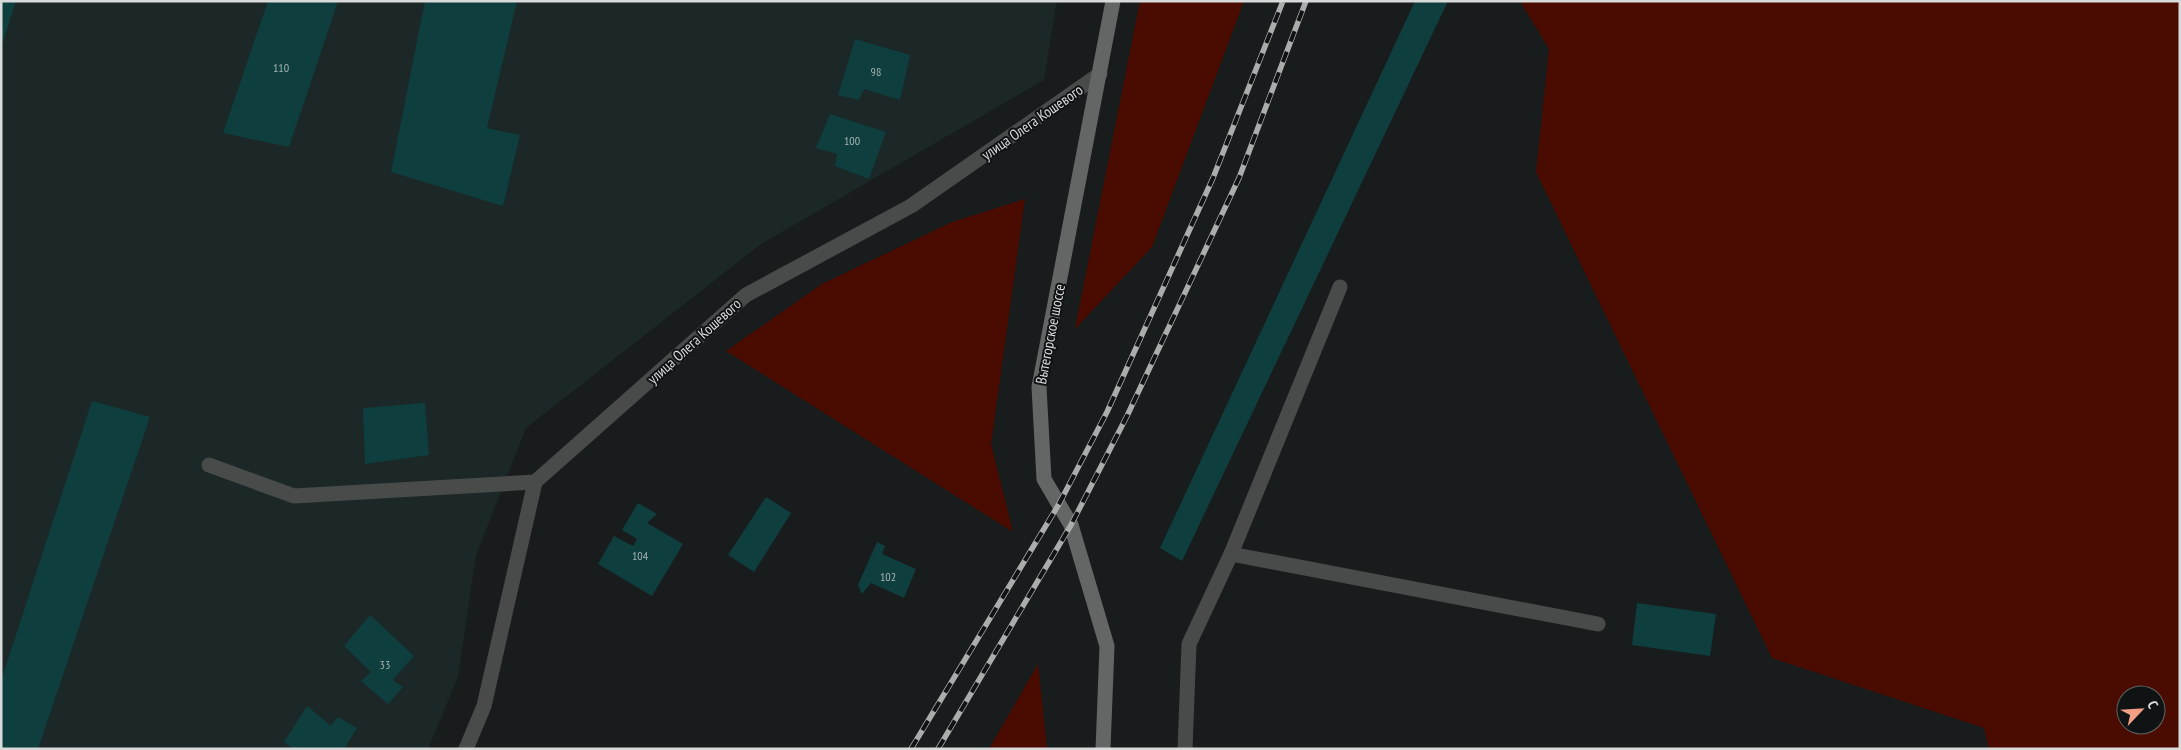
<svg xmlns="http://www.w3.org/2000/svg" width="2181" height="750" viewBox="0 0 2181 750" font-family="'PT Sans Narrow',sans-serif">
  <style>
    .built { fill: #1c2727 }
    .green { fill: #4a0b00; fill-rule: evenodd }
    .building { fill: #0f3e3e }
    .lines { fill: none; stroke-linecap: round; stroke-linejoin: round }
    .lane { stroke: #494b4b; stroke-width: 15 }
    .street { stroke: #494b4b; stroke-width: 15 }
    .secondary { stroke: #646666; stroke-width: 15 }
    .rail-casing { stroke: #abadad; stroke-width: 5.5 }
    .rail { stroke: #101313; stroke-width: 4; stroke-dasharray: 11; stroke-linecap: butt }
    .labels { text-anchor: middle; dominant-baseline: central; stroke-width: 4; stroke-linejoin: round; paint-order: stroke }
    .number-label { font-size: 12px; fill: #a6b4b4 }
    .street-label { font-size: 15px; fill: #d9dbdb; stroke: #101313 }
  </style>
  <rect width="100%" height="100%" fill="#191c1c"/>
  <polygon class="built" points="1,1 1057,1 1044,80 761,244 526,428 476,555 458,677 428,749 1,749"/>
  <g class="green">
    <polygon points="1140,1 1244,1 1152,247 1075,329"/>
    <path d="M1520 1H2180V749H1989L1984 728 1772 658 1536 172 1549 49ZM2126 695H2156V725H2126Z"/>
    <polygon points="1025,199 991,444 1013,532 726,351 822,284 952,222"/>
    <polygon points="1038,664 1047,749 989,749"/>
  </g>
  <g class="building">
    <polygon points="1,1 16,1 2,44 1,44"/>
    <polygon points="268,1 338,1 289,147 223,133"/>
    <polygon points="425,1 517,1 487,128 520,135 503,206 391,172"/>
    <polygon points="1415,1 1448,1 1182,561 1160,548"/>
    <polygon points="855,39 910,55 900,100 864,89 859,100 838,95"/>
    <polygon points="830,114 886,132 869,179 835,166 837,154 816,148"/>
    <polygon points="92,401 150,417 38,749 1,749 1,681"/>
    <polygon points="425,403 429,455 365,464 363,408"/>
    <polygon points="766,497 791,513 754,572 728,555"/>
    <polygon points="638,503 657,514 647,523 683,544 652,596 598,564 614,536 633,546 637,539 622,530"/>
    <polygon points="877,542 885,546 882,554 916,569 904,598 871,583 862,594 858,585"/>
    <polygon points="1637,603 1716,614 1710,656 1632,645"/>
    <polygon points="370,615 414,656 393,680 403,687 388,704 361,681 371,672 344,646"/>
    <polygon points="307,706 331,726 338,717 357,728 344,749 293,749 284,742"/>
  </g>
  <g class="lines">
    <g class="lane">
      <polyline points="209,465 294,496 535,482"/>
      <polyline points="1231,554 1598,624"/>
      <polyline points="1185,749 1189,644 1231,554 1340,287"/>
    </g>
    <polyline class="street" points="466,749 484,706 535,482 746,295 911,206 1100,74"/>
    <polyline class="secondary" points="1103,749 1107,646 1071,525 1044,479 1039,387 1113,1"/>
    <g class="rail-casing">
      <g id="rail">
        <polyline points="911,749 1059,504 1107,412 1213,178 1283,1"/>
        <polyline points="938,749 1071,525 1127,416 1239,178 1306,1"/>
      </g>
    </g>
    <use href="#rail" class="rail"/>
  </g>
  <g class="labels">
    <g class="number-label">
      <text x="281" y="67">110</text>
      <text x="876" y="71">98</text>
      <text x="852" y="140">100</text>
      <text x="640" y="555">104</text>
      <text x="888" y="576">102</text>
      <text x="385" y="664">33</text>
    </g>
    <g class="street-label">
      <text transform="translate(1032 122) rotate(-35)">улица Олега Кошевого</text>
      <text transform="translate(1050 334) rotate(-79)">Вытегорское шоссе</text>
      <text transform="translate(694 341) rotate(-42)">улица Олега Кошевого</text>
    </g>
  </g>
  <rect width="2181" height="750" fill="none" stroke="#d9dbdb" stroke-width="5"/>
  <g transform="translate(2141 710) rotate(65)"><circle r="24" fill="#101313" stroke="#606363"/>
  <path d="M0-4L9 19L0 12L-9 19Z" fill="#f39f86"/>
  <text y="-8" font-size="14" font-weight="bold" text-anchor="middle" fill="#d9dbdb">С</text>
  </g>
</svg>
